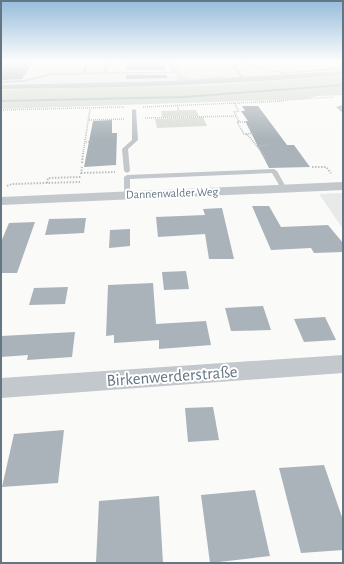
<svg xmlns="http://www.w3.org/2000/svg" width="344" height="564" viewBox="0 0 344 564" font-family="'Alegreya Sans',sans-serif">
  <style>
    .built { fill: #e8e9e9 }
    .green { fill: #dadfd7 }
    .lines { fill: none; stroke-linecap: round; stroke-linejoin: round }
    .stream { fill: #bbc7cb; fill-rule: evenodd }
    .building { fill: #aab3b9 }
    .path-far2 { stroke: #bbbfc2; stroke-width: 1; stroke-dasharray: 1 1; stroke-linecap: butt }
    .path-far1 { stroke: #bbbfc2; stroke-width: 1.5; stroke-dasharray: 1 1; stroke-linecap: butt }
    .path { stroke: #bbbfc2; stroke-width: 2; stroke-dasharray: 1.5 1.5; stroke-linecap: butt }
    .lane { fill: #c3c8cc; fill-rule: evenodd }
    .street { fill: #c3c8cc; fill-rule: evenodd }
    .labels { text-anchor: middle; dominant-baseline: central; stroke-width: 4; stroke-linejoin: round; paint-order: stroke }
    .far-street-label { font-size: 12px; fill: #657683; stroke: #fff }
    .near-street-label { font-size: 17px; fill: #657683; stroke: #fff }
  </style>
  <rect width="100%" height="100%" fill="#fafaf8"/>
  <g class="built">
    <polygon points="1,61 343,61 343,79 1,94"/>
    <polygon points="343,193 343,229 319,194"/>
  </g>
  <g class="green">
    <polygon points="172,61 177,61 182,77 189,77 190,79 213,78 214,76 220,76 219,74 221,74 225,79 178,81"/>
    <polygon points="343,76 343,95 317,96 305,99 1,109 1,90 215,85"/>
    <polygon points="196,110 199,116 162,117 161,111"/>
    <polygon points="203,117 207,126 157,128 155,119"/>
  </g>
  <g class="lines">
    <polygon class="stream" points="343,84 343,86 184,98 1,102 1,100 184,96"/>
  </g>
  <g class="building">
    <polygon points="1,61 34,61 22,79 1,80"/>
    <polygon points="126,61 163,61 166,70 126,70"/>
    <polygon points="126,75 167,75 167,78 126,79"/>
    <polygon points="242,106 258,106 287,145 294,145 310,167 269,168 245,121 248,121 241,111 245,111"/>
    <polygon points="112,120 112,133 117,133 116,165 84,167 93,121"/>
    <polygon points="252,206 269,206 281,227 328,225 343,243 343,252 314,253 311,248 271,250"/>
    <polygon points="222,208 234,259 209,259 205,234 158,237 156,217 205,215 203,209"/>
    <polygon points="86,218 84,233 45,235 49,219"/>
    <polygon points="35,222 17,273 1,273 1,242 9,223"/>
    <polygon points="130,229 130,246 109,248 110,230"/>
    <polygon points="186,271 189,289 164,290 162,272"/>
    <polygon points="153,283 156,324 206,321 211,345 159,349 159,340 114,343 114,335 106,336 108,285"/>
    <polygon points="68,287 65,304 29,305 34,288"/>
    <polygon points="263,306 271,330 231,331 225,308"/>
    <polygon points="325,317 336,340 304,342 294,319"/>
    <polygon points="75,332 72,357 27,360 28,355 1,357 1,336"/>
    <polygon points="213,407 219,440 188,442 185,408"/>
    <polygon points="64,430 58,483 2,487 14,434"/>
    <polygon points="324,465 343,520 343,550 301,553 279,468"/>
    <polygon points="255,490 270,556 210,563 201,495"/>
    <polygon points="159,496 163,563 96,563 99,501"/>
  </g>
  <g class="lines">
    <polyline class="path-far2" points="261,102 334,97"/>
    <g class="path-far1">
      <polyline points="234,103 239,111 234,112 239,121 237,122 244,134 248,135 263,154"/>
      <polyline points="177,105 179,111"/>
      <polyline points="143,107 284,101"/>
      <polyline points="1,110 124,107"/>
      <polyline points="145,118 236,116"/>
      <polyline points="89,120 124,119"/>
      <polyline points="238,122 246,122"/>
      <polyline points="246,134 253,133"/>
      <polyline points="86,142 94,141"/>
      <polyline points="257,146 268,145"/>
      <polyline points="83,154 90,109"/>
    </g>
    <g class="path">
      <polyline points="262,153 266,159"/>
      <polyline points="82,163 83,153"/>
      <polyline points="312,167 326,167 331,173"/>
      <polyline points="81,173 115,172"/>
      <polyline points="81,174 82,167"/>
      <polyline points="47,183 48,178 81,177"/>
      <polyline points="7,186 12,184 80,182"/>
    </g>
    <g class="lane">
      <polygon points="85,61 89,61 86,73 103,72 105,61 109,61 107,72 171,72 168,61 172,61 175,73 51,75 24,82 1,83 1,81 24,80 51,73 82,73"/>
      <polygon points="228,61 236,61 304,77 302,78 233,62 246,81 244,82"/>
      <polygon points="343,67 343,69 293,73 291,72"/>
      <polygon points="343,105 343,107 341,108 343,109 343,113 336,107"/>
      <polygon points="134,109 136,110 138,140 128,149 130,171 127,173 124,171 122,149 132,140 132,110"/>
      <polygon points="274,169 277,171 287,189 286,190 282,190 272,173 130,179 130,195 127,197 124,195 124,177 127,175"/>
    </g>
    <g class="street">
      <path d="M343 71V75C229 85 115 88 1 89V85L172 81Z"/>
      <polygon points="343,182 343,190 1,205 1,197"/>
      <polygon points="343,355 343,373 1,398 1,378"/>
    </g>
  </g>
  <linearGradient id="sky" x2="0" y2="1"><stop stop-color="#96bcdc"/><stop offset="0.44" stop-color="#fdfdfc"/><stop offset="1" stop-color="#fdfdfc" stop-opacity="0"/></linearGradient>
  <rect width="344" height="140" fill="url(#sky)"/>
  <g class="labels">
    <g class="far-street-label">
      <text transform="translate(172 193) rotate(-2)">Dannenwalder Weg</text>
    </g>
    <g class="near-street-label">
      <text transform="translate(172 376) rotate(-4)">Birkenwerderstraße</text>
    </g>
  </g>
  <rect width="344" height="564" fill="none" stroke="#657683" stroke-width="4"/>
</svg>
